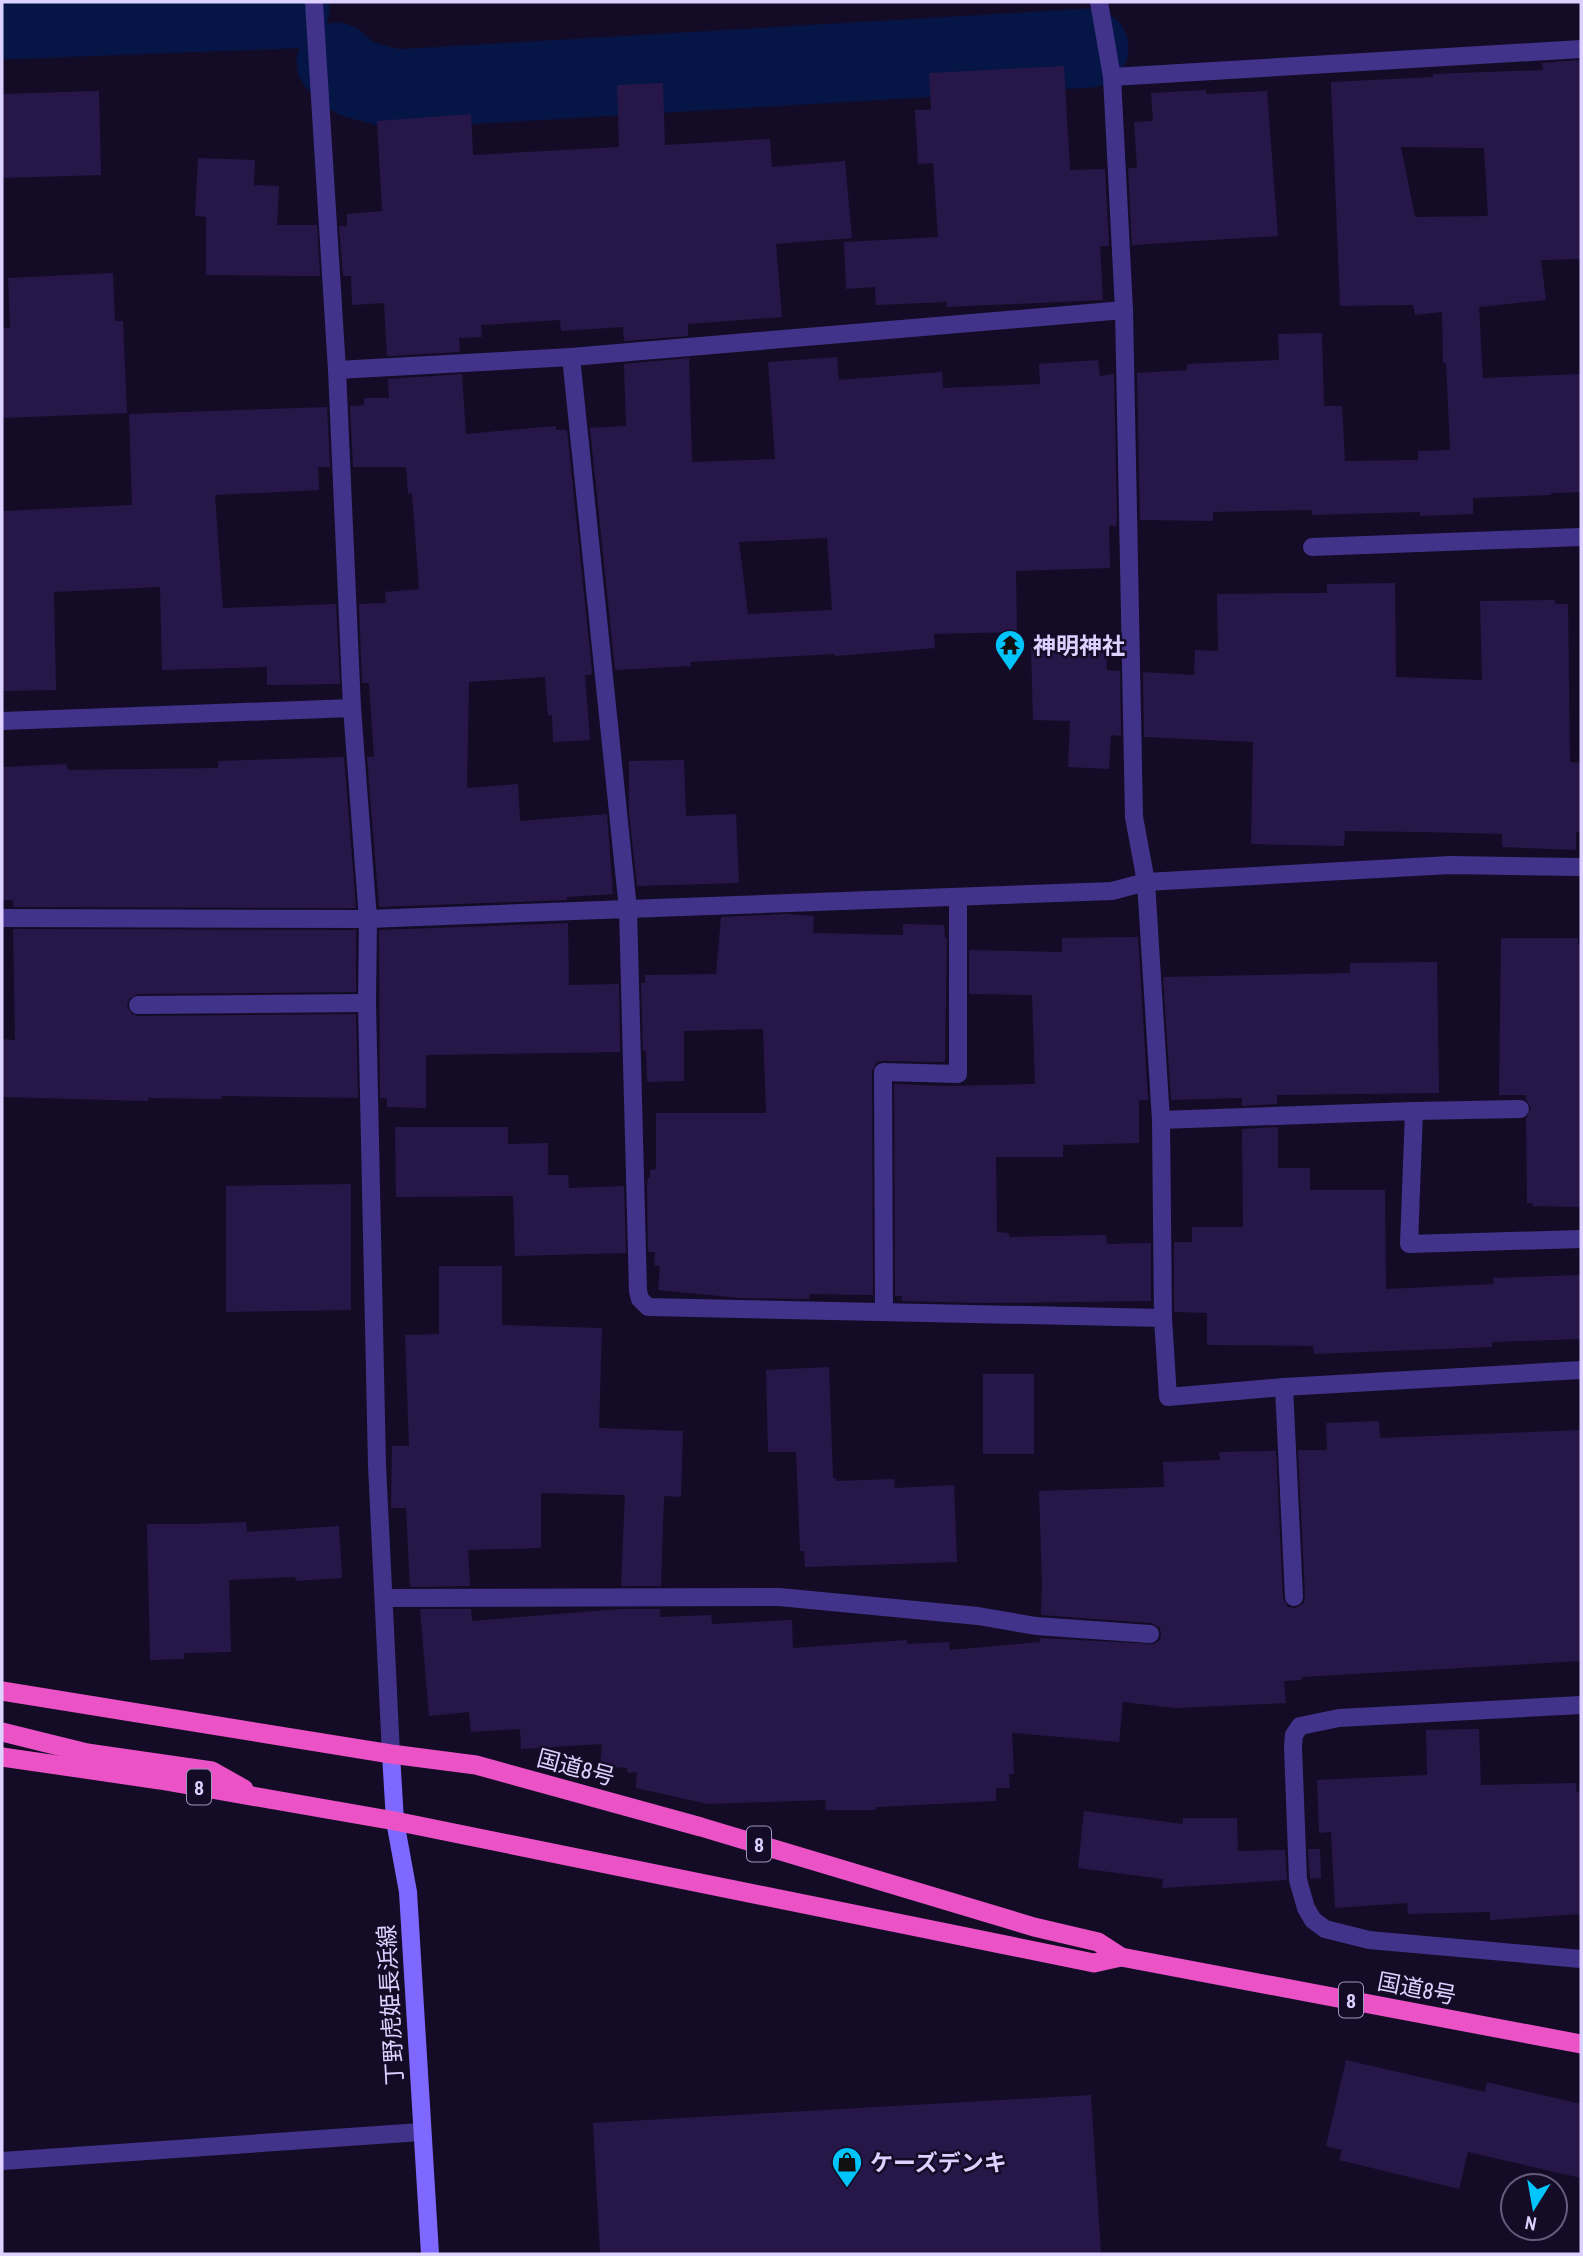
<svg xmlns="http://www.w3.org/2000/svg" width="1583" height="2256" viewBox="0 0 1583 2256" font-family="'Archivo Narrow','Noto Sans JP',sans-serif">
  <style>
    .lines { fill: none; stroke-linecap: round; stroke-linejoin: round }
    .river { stroke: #051546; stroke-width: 79 }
    .building { fill: #271748; fill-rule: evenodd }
    .service { stroke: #413389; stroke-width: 18 }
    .minor { stroke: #413389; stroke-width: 18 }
    .secondary { stroke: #7e68ff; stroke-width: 18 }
    .trunk { stroke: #ea52c6; stroke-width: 19 }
    .labels { text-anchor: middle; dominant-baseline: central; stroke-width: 5; stroke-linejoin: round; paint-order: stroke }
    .shield { fill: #140c26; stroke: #a096be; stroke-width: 2 }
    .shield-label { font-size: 21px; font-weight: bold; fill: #dcd1ff }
    .poi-label { font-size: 23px; font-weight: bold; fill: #dcd1ff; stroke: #140c26; text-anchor: start }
    .street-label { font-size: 23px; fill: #dcd1ff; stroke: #140c26 }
  </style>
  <rect width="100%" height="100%" fill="#140c26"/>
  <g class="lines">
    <g class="river">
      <polyline points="2,20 290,9"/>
      <polyline points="336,62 356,79 396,89 1089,48"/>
    </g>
  </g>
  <g class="building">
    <path d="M1581 60V259L1541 260 1546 300 1479 307 1483 378 1581 374V492L1551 493V495L1473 498V514L1420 516V512L1312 515V510L1213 512V521L1140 520 1137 373 1187 370V364L1279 360 1278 334 1322 333 1324 406H1342L1345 461 1418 460V451L1450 450 1446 363H1443L1442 312 1415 315 1413 305 1340 306 1331 82 1433 77V74L1543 70 1542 63ZM1401 147 1484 148 1488 216 1415 217Z"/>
    <polygon points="1064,66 1070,170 1105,169 1109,246 1100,246 1103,300 946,307 947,302 876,305 875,287 846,289 844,242 938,237 933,163 918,164 915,110 931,110 929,73"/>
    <polygon points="663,83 665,145 770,139 772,167 845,161 852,238 776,244 782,317 688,324 688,336 624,341 623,327 561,331 560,320 481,325 482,337 459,338 460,352 387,356 384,303 352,305 351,276 343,276 339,226 347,226 347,214 382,211 377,121 471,114 473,155 619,147 617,85"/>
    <polygon points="1206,90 1206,94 1267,91 1278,236 1132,245 1128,168 1137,168 1134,122 1153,121 1151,93"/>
    <polygon points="99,91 101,175 2,178 2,94"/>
    <polygon points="198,158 255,160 254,185 279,186 277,225 317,225 320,276 206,275 206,217 195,216"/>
    <polygon points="113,273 115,321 123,321 127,413 2,418 2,328 10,328 8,278"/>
    <path d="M837 357 839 380 942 372 943 388 1040 384 1039 364 1098 360 1100 376 1114 374 1117 519 1116 526H1109L1110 568 1016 571 1017 632 934 634 935 648 835 656V654L690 662 691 666 615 670 590 428 626 426 624 364 689 358 692 462 775 459 768 362ZM827 538 832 610 748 614 739 542Z"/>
    <polygon points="462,374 466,434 556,426 556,430 567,430 592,671 591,675 585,675 590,740 553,742 552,715 548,716 545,677 469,682 467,788 518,784 520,821 607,814 613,894 567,897 567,900 379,907 367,757 374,757 369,683 362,683 359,604 386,603 385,592 419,589 412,493 408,494 406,467 353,467 350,406 364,405 364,398 389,398 388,379"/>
    <polygon points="327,407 330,467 318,467 319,490 215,495 223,608 336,604 340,684 267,685 267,667 162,670 160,587 54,592 56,690 2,691 2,511 132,505 129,414"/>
    <polygon points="1395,583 1396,677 1482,680 1480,601 1555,600 1555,604 1568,604 1570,762 1581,763 1581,832 1576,832 1576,850 1502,847 1502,834 1419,832 1345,831 1344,846 1251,844 1253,742 1144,737 1143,672 1194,675 1195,650 1218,651 1217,594 1327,593 1327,584"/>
    <polygon points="1084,646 1084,652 1106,651 1107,670 1120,671 1121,736 1111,735 1109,769 1068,767 1070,721 1033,720 1031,647"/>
    <polygon points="344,757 356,908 13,907 13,900 2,900 2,767 66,764 68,770 218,768 218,761"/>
    <polygon points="684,760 686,816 736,814 739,883 637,886 629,812 629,761"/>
    <polygon points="787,914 814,916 813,933 903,935 903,924 944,925 945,938 947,938 945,1062 883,1061 877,1062 872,1071 873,1295 810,1294 809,1299 740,1298 658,1290 660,1266 654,1265 655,1252 648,1252 647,1186 648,1178 650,1178 650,1170 656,1169 656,1113 766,1113 763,1029 684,1031 684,1081 647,1082 646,1051 643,1051 641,983 645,983 645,975 716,974 721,917"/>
    <polygon points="568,923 569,985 619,984 620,1052 426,1055 426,1108 387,1107 387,1098 380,1098 379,930"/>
    <polygon points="13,929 356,930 356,992 138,994 129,999 127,1006 132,1014 138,1016 356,1014 358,1098 222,1096 222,1099 148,1098 148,1101 2,1097 3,1039 15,1040"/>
    <polygon points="1138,937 1148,1100 1139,1100 1139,1143 1063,1145 1063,1157 996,1157 997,1232 1009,1233 1009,1237 1106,1235 1107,1244 1151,1243 1151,1301 986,1303 902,1301 902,1296 895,1296 894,1084 945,1086 1035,1084 1032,995 969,994 969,950 1062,952 1062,938"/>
    <polygon points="1501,938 1578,938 1578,944 1581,944 1581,1207 1533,1206 1532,1203 1527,1203 1526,1118 1531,1108 1526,1100 1526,1095 1499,1095"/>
    <polygon points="1437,962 1439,1093 1277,1095 1277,1104 1242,1106 1242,1098 1171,1100 1163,977 1350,973 1350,963"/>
    <polygon points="395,1127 508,1127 508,1144 548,1143 548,1175 568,1175 569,1188 624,1186 626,1253 515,1256 513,1196 396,1197"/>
    <polygon points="1278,1127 1278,1168 1310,1168 1310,1190 1385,1190 1386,1289 1494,1284 1493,1278 1581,1275 1581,1339 1492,1342 1492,1347 1314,1354 1313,1346 1207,1345 1207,1313 1174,1312 1174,1242 1192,1242 1192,1227 1243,1227 1242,1129"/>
    <polygon points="351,1184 351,1310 226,1312 226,1186"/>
    <polygon points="439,1266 502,1266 502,1325 602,1328 599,1428 683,1431 681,1497 664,1496 661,1586 621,1586 625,1495 541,1493 541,1548 468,1550 470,1586 410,1587 406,1508 391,1508 392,1446 409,1446 405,1335 439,1334"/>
    <polygon points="829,1367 833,1478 836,1478 836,1481 894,1479 895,1488 954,1485 957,1562 805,1567 804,1551 800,1551 796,1452 768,1452 766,1370"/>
    <rect x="983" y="1374" width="51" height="80"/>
    <polygon points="1379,1421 1380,1438 1581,1430 1581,1661 1302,1677 1302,1680 1284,1681 1286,1703 1175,1708 1123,1702 1119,1742 1012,1733 1014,1774 1009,1774 1010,1788 996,1788 996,1801 876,1807 876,1810 825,1810 826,1800 708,1804 636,1788 637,1772 628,1773 627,1768 600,1766 602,1744 521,1749 520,1729 471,1732 469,1712 429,1716 420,1609 471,1609 472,1621 621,1609 660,1609 660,1617 711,1615 712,1624 792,1620 793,1648 907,1640 907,1644 949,1642 950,1650 1040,1642 1040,1638 1154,1644 1160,1640 1161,1634 1160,1628 1151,1623 1041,1615 1042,1583 1039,1491 1164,1487 1163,1462 1220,1460 1219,1452 1276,1451 1283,1598 1288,1607 1295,1608 1304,1603 1305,1596 1298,1450 1327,1450 1326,1423"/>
    <polygon points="246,1522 247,1532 339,1526 342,1578 296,1581 295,1577 229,1580 231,1652 184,1653 184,1659 150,1660 147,1524 196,1524"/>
    <polygon points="1479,1729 1481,1785 1576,1783 1576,1792 1581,1791 1581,1914 1490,1920 1490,1912 1408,1914 1407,1903 1335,1908 1331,1832 1319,1833 1317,1780 1427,1775 1426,1730"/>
    <polygon points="1084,1811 1183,1824 1183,1818 1237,1818 1238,1851 1285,1850 1287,1880 1162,1888 1163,1879 1078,1868"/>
    <polygon points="1308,1849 1320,1849 1321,1878 1310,1879"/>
    <polygon points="1346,2060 1485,2092 1487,2082 1581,2104 1581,2178 1468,2152 1459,2189 1339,2160 1342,2150 1326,2146"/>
    <polygon points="1091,2095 1101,2254 600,2254 593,2123"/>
  </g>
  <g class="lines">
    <g class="service">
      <polyline points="1414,1111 1520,1109"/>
      <polyline points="1284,1387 1294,1597"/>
      <polyline points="384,1598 779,1597 978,1616 1036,1626 1150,1634"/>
    </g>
    <g class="minor">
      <polyline points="314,2 337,370 352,708 368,919 367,1003 377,1465 391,1754"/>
      <polyline points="1099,2 1112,77 1124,310 1134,817 1146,882 1161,1120 1163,1318 1168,1397 1284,1387 1581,1370"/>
      <polyline points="1112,77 1581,49"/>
      <polyline points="1124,310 571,357 628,909 1112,891 1146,882 1450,865 1581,867"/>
      <polyline points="337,370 571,357"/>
      <polyline points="1312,547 1581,537"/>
      <polyline points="2,721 352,708"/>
      <polyline points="2,918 368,919 628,909 638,1291 640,1299 648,1307 1163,1318"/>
      <polyline points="138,1005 367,1003"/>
      <polyline points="1161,1120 1414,1111 1409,1244 1581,1239"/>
      <polyline points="884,1312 883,1072 958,1074 958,897"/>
      <polyline points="1581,1705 1339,1718 1300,1726 1294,1735 1293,1747 1298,1880 1306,1908 1313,1920 1325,1929 1369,1940 1581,1959"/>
      <polyline points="2,2161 421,2132"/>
    </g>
    <polyline class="secondary" points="391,1754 395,1821 408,1892 430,2254"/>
    <g class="trunk">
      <polyline points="2,1691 391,1754 476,1765 701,1827 1034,1927 1098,1942 1121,1957 1581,2044"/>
      <polyline points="2,1732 87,1753 212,1771 244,1789"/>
      <polyline points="2,1757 160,1780 395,1821 1094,1963 1121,1957"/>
    </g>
  </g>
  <defs>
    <g id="temple-pin" transform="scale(1.575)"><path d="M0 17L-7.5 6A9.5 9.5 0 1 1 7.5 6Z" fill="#00c5fc" stroke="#140c26"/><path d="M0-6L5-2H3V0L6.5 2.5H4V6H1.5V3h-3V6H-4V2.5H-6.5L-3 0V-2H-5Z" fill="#111"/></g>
    <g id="shop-pin" transform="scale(1.575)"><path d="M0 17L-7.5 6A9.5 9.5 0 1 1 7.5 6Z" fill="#00c5fc" stroke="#140c26"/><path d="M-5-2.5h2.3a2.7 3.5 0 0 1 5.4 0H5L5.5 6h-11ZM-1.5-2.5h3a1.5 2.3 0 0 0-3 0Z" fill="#111"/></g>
  </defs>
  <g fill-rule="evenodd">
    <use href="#temple-pin" x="1010" y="645"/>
    <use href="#shop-pin" x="847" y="2162"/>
  </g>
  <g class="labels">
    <g class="shield">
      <rect x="187" y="1769.5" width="24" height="35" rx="5"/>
      <rect x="747" y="1826.5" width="24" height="35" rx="5"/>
      <rect x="1339" y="1982.5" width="24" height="35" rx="5"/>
    </g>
    <g class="shield-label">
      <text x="199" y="1787">8</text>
      <text x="759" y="1844">8</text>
      <text x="1351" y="2000">8</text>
    </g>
    <g class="poi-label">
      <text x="1033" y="645">神明神社</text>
      <text x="870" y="2162">ケーズデンキ</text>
    </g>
    <g class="street-label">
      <text transform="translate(576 1767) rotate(15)">国道8号</text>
      <text transform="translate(1417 1988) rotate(11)">国道8号</text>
      <text transform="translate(390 2005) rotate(-93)">丁野虎姫長浜線</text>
    </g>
  </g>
  <rect width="1583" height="2256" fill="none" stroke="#dcd1ff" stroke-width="7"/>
  <g transform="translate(1534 2207) rotate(191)"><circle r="33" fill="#140c26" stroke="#645b7d" stroke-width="2"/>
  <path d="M0-5L12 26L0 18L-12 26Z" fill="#00c5fc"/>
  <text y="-10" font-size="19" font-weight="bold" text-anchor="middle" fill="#dcd1ff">N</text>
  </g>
</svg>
